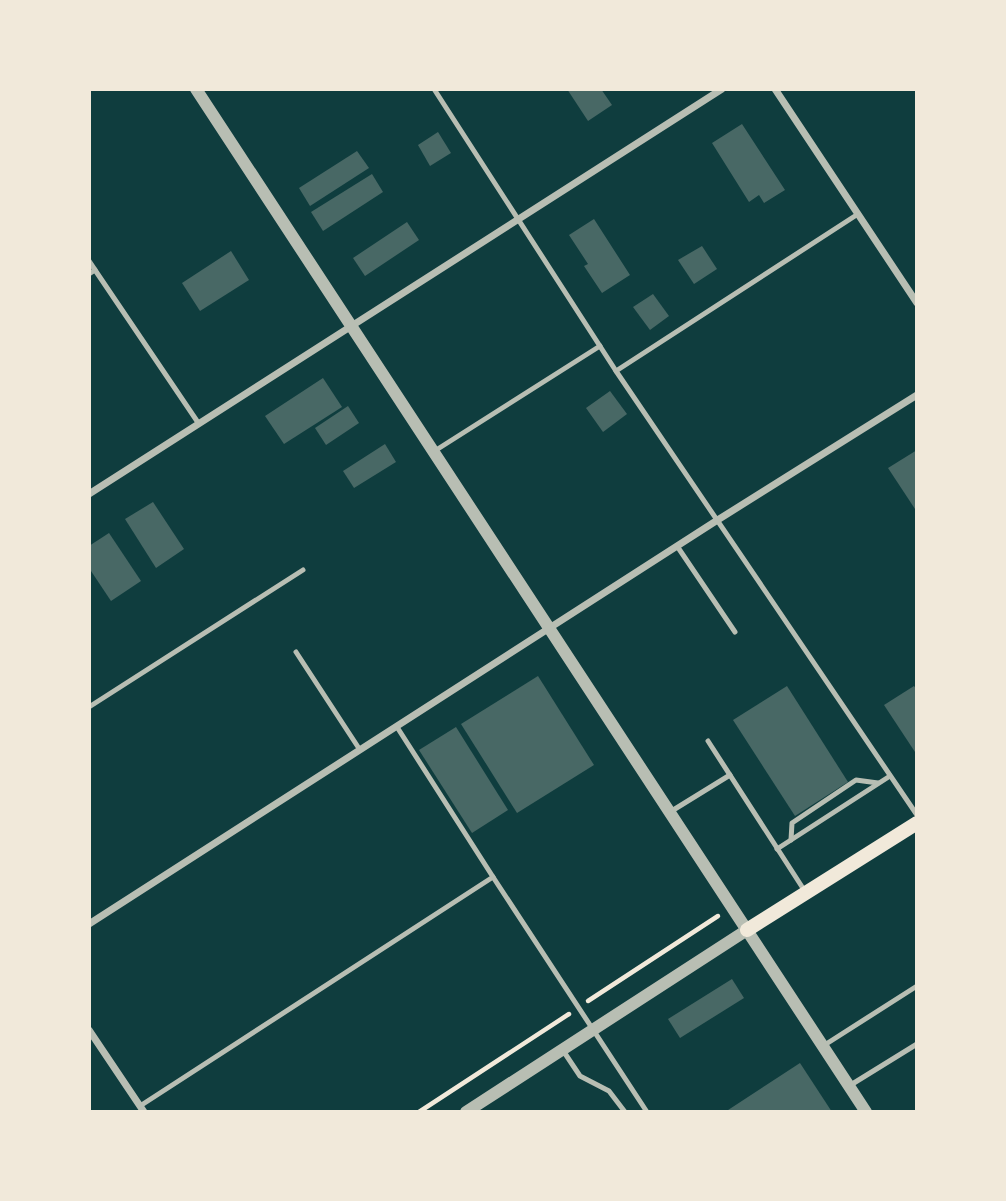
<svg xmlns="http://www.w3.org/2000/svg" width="1006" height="1201" viewBox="0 0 1006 1201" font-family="'Source Sans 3',sans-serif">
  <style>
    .building { fill: #486865 }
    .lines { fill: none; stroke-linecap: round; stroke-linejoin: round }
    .path { stroke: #f1e9da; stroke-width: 4.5 }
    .service { stroke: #b8beb3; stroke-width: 5 }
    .minor { stroke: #b8beb3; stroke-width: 7 }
    .tertiary { stroke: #b8beb3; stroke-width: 12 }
    .secondary { stroke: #f1e9da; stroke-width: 14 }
  </style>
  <rect width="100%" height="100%" fill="#0f3d3e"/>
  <g class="building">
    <polygon points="567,89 601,89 612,105 588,121"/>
    <polygon points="742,124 785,190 764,203 759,195 749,202 712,143"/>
    <polygon points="438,132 451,153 430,166 418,145"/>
    <polygon points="357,151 369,168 310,206 299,188"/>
    <polygon points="372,174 383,192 323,231 311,212"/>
    <polygon points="594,219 630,275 602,293 584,266 588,264 569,235"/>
    <polygon points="407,222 419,240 365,276 353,258"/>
    <polygon points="702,246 717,269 694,284 678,260"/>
    <polygon points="231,251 249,280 200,311 182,283"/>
    <polygon points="653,294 669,316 650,330 633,307"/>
    <polygon points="323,378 342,407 284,444 265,416"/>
    <polygon points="610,391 627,414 603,432 586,408"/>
    <polygon points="348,406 359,423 326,445 315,428"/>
    <polygon points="385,444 396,462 354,488 343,471"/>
    <polygon points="917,450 917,512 888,468"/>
    <polygon points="153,502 184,549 156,568 125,519"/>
    <polygon points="109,533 141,581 111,601 89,568 89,546"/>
    <polygon points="538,676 594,765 517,813 461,724"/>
    <polygon points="787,686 848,782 795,816 733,720"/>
    <polygon points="914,686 917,690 917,755 884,705"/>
    <polygon points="456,727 508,810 472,833 419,750"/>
    <polygon points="732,979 744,998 680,1038 668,1019"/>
    <polygon points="800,1063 832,1112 725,1112"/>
  </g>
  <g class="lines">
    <g class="path">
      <polyline points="588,1001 718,916"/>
      <polyline points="419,1112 569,1014"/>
    </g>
    <g class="service">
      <polyline points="434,89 616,371 917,815"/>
      <polyline points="89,261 95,270 89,274"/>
      <polyline points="95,270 199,424"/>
      <polyline points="616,371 858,214"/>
      <polyline points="433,452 600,346"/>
      <polyline points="677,546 735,632"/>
      <polyline points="296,652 360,750"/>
      <polyline points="89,707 303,570"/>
      <polyline points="708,741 806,893"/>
      <polyline points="670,812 730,775"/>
      <polyline points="791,840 792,823 856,780 878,783"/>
      <polyline points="777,849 890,776"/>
      <polyline points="493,877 647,1112"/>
      <polyline points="823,1046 917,986"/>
      <polyline points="562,1049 580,1076 609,1091 625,1112"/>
      <polyline points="849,1086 917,1044"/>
      <polyline points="140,1106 493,877 397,727"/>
    </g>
    <g class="minor">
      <polyline points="775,89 917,303"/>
      <polyline points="89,494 722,89"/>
      <polyline points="89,924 716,521 917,395"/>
      <polyline points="89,1030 144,1112"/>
    </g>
    <g class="tertiary">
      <polyline points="196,89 866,1112"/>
      <polyline points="466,1112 747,930"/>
    </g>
    <polyline class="secondary" points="747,930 917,823"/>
  </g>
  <rect width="1006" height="1201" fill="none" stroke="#f1e9da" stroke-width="182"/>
</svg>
